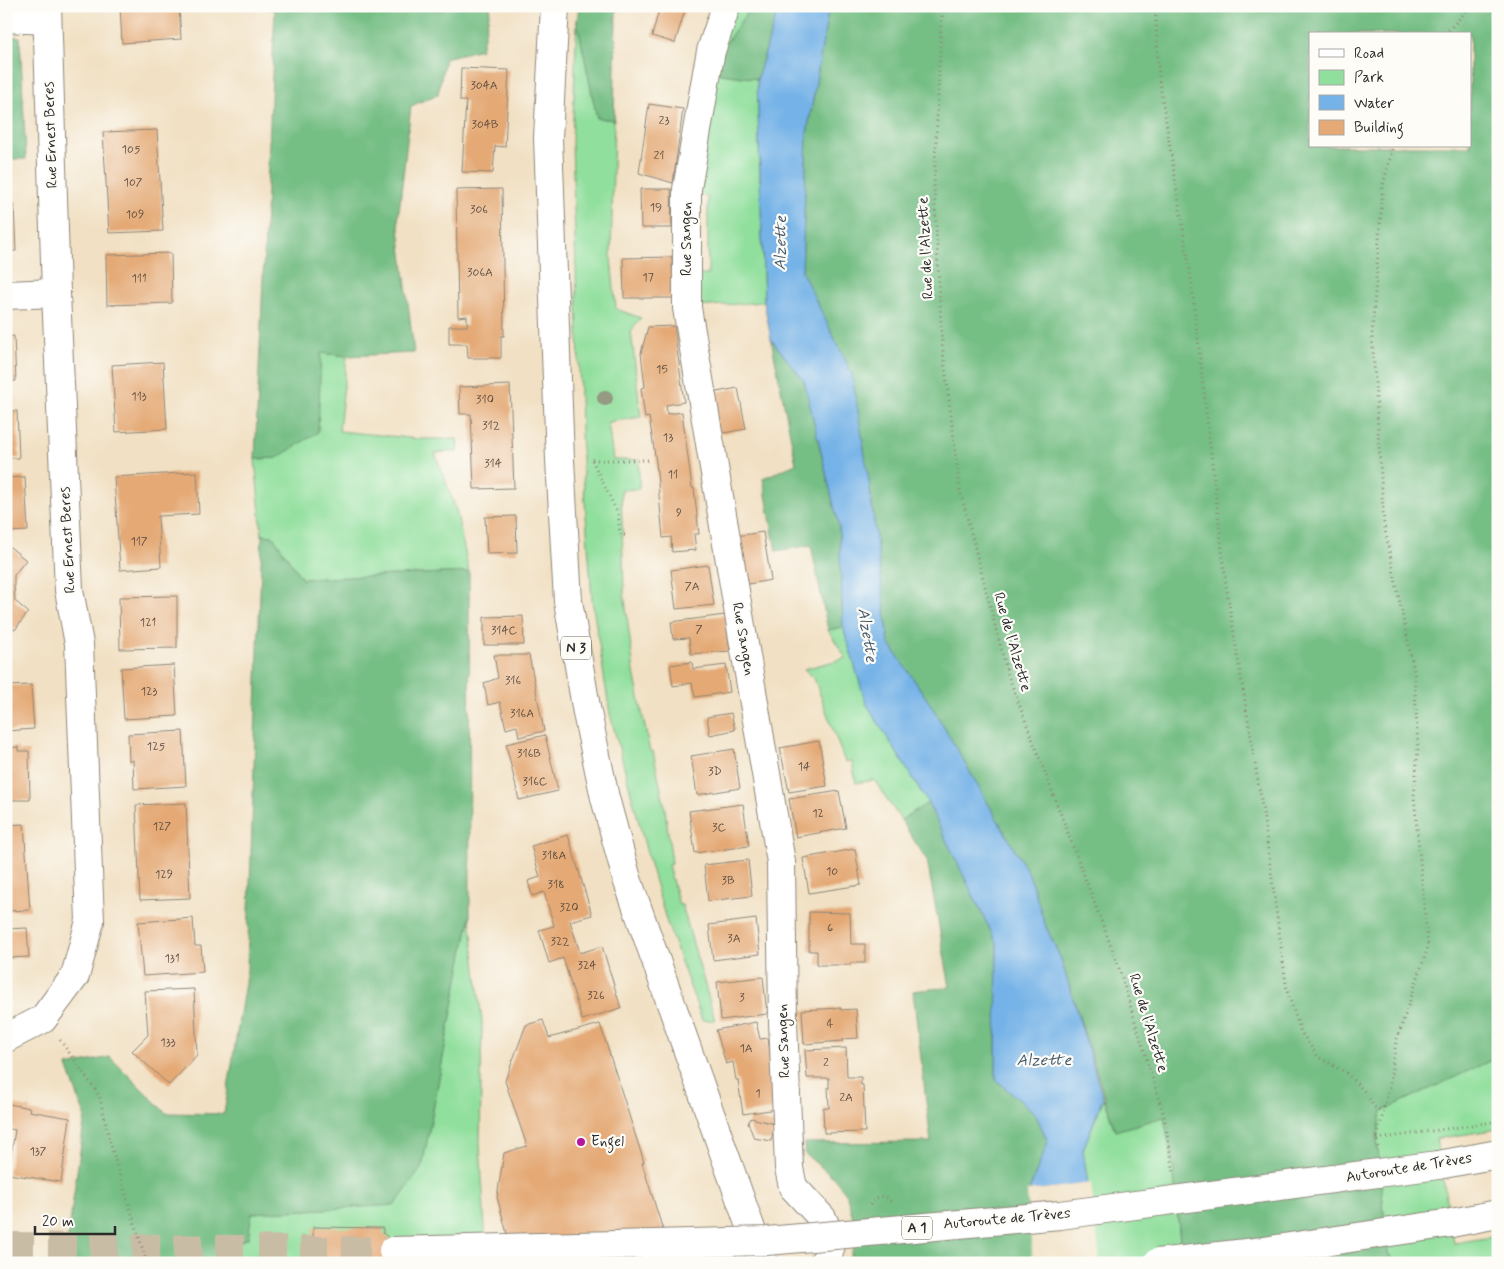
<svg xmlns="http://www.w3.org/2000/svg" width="1504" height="1269" viewBox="0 0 1504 1269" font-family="Mynerve,sans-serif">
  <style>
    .green { fill: #91df9d; stroke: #5e8564 }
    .forest { fill: #74be84; stroke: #507458; fill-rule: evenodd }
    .water { fill: #74b2e7; stroke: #506e89 }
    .pier { fill: #f1e0c3 }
    .building { fill: #e4a975 }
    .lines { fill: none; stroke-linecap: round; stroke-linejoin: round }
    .motorway-tunnel { stroke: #c9bca5; stroke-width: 28; stroke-dasharray: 28 14; stroke-linecap: butt }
    .minor-casing { stroke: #8e8677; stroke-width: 30 }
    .primary-casing { stroke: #8e8677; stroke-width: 30 }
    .motorway-casing { stroke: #8e8677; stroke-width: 30 }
    .path { stroke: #8e8677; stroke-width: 3; stroke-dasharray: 1 4; stroke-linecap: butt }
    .minor { stroke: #fff; stroke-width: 28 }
    .primary { stroke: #fff; stroke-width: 28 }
    .motorway { stroke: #fff; stroke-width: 28 }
    .motorway-bridge-casing { stroke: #8e8677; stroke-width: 30; stroke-linecap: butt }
    .motorway-bridge { stroke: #fff; stroke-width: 28 }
    .tree { fill: #959a82 }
    .poi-dot { fill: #b5179e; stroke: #fdfcf7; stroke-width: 2 }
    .labels { text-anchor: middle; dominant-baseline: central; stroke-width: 4.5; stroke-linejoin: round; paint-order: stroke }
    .number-label { font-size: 12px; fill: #594a3e }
    .shield { fill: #fdfcf7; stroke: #6a6a68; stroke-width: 1 }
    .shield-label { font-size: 14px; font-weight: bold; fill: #2b2b2b }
    .street-label { font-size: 15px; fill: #2b2b2b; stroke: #fdfcf7 }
    .poi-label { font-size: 15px; fill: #2b2b2b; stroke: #fdfcf7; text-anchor: start }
    .water-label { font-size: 16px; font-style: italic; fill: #455a6d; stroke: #fdfcf7 }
  </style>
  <rect width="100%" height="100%" fill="#fdfcf7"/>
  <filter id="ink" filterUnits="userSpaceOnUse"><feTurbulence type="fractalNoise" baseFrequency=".02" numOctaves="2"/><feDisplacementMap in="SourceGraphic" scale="10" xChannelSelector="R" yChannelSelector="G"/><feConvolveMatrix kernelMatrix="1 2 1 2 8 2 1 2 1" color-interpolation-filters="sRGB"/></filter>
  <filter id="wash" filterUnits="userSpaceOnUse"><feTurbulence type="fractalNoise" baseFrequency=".0096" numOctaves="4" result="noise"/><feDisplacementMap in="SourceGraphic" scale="20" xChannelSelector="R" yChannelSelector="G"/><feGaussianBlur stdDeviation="1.12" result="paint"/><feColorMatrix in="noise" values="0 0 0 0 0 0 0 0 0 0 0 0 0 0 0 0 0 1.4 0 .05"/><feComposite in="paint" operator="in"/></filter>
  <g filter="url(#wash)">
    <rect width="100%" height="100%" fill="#f1e0c3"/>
    <g class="green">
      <polygon points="734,6 751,6 719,54"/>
      <polygon points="577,21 597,118 614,120 611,258 616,309 641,318 631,331 641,417 608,422 613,460 639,460 639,489 621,490 624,592 634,672 650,752 653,751 665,809 672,864 668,865 679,905 682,905 715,1020 702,1020 667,923 651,868 610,714 592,600 582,460 572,142"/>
      <polygon points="715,73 757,79 764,302 697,307 696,275 708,275 708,198 696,193"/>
      <polygon points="321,353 347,356 339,431 420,439 457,439 458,451 435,453 456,509 469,572 302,579 273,536 262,535 255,459 277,458"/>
      <polygon points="843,627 866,703 928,803 901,820 874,780 856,783 852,761 845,762 814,678 804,669 846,658 828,630"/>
      <polygon points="470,917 482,1022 480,1144 487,1263 223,1263 223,1247 248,1238 251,1213 395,1205 422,1167"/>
      <polygon points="1498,1057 1498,1129 1436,1139 1454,1243 1498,1236 1498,1263 1399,1263 1388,1254 1377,1139 1382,1111"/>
      <polygon points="1104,1098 1115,1131 1164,1116 1173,1165 1182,1263 1098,1263 1083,1150"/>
    </g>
    <g class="forest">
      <polygon points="260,6 406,6 442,10 443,6 491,6 481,49 445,58 438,94 411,106 398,220 414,353 347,356 321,353 318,432 277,458 255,459 275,10"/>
      <polygon points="579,6 618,6 616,12 614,120 597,118 577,21"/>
      <polygon points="751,6 779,6 757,79 715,73 719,54"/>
      <path d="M829 6H1498V1057L1382 1111 1377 1139 1388 1254 1399 1263H1182L1173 1165 1164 1117 1115 1131 1061 959 1046 927 1029 874 931 705 889 643 869 480 802 272 807 134ZM1310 34H1470V146H1310Z"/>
      <polygon points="6,36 20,37 26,159 6,159"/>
      <polygon points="771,339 804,381 839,527 843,627 828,630 811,545 776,551 763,478 796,464"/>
      <polygon points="262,535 273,536 302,579 469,572 470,917 422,1167 395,1205 252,1213 248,1238 223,1247 223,1263 64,1263 85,1116 67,1066 110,1057 166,1113 224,1114 247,970"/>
      <polygon points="928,803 997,944 996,1080 1035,1113 1048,1142 1029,1191 1035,1263 848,1263 854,1246 854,1221 846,1193 833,1177 805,1154 804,1143 931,1142 913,991 950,987 927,860 901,820"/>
    </g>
    <polygon class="water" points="779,6 829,6 807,134 802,272 852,374 869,480 889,643 931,705 1029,874 1046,927 1061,959 1103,1098 1083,1150 1088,1184 1029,1191 1048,1142 1035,1113 996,1080 997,944 928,803 866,703 843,627 839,527 804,381 771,339 764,302 757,79"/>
    <polygon class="pier" points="1091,1183 1100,1263 1033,1263 1027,1191"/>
    <g id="blocks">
      <g class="building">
        <polygon points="120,6 179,6 181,39 122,43"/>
        <polygon points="660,6 686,6 675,43 652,36"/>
        <polygon points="461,68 509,70 505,147 495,146 493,173 462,172 466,101 460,101"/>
        <polygon points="649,104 683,109 673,183 639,173"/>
        <polygon points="157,130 163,231 109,233 103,132"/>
        <polygon points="502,189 504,336 501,336 501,358 468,358 467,344 449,344 449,326 467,326 467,316 458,317 456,190"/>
        <polygon points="640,189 671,189 672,228 641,228"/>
        <polygon points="6,205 14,205 16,251 6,251"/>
        <polygon points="171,253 172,303 107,305 106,255"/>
        <polygon points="672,257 673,298 624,298 623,258"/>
        <polygon points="674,326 684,402 666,405 667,414 682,412 692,488 694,488 699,534 694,534 696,550 672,552 671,537 663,538 656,462 649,417 645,418 641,388 645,387 641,353 648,327"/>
        <polygon points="14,336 16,381 6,381 6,337"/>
        <polygon points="163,362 167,429 116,432 112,365"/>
        <polygon points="510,385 514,488 474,489 471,414 460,414 459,387"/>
        <polygon points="738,388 746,429 718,434 711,393"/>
        <polygon points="6,411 17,411 19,458 6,458"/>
        <polygon points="197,472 199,514 158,516 161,567 120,570 114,477"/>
        <polygon points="25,477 28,531 6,532 6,478"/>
        <polygon points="516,516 517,553 487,554 485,517"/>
        <polygon points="763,532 771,580 743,585 736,536"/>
        <polygon points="6,547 10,547 26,560 14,575 14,586 15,601 28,612 15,630 6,623"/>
        <polygon points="708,565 714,605 676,609 671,570"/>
        <polygon points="177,596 177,648 120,649 119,597"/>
        <polygon points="725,615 730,651 691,654 689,638 673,639 671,622"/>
        <polygon points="523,616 524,645 484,645 484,617"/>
        <polygon points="494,655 529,655 544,731 519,737 517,726 506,729 500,702 488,705 484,683 498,678"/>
        <polygon points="692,662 693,669 726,665 730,692 695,697 692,683 673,686 670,665"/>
        <polygon points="174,665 177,716 124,719 121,668"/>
        <polygon points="31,685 34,729 6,731 6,686"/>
        <polygon points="731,713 735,730 710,735 707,717"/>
        <polygon points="183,731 186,786 134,789 133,760 129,761 128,734"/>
        <polygon points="545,735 558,791 519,800 506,744"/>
        <polygon points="819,741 827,786 789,792 780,748"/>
        <polygon points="18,747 18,751 29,751 30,800 6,800 6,748"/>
        <polygon points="734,749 740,788 697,795 691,756"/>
        <polygon points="839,791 846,828 796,837 789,799"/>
        <polygon points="186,803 190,898 140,900 136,805"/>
        <polygon points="743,804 749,846 695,853 689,811"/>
        <polygon points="24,824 30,910 6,911 6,825"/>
        <polygon points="568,835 592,915 570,921 580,953 602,946 621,1008 582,1020 563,958 549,963 539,930 554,926 544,892 532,896 528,881 540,877 531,846"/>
        <polygon points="855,849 861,885 809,893 803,858"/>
        <polygon points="748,860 752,896 708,901 704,865"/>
        <polygon points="809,912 850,913 851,944 865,944 865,963 850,963 850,965 817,965 817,951 809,951"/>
        <polygon points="193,918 195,946 201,946 203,972 143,976 138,922"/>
        <polygon points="756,919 760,954 713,960 709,925"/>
        <polygon points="27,928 29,957 8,958 9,976 6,977 6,929"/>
        <polygon points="763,977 767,1014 721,1020 717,982"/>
        <polygon points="194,989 197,1055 169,1085 132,1051 148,1035 145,991"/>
        <polygon points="841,1008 841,1010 856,1009 858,1038 843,1039 843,1041 804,1044 802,1010"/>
        <polygon points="543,1020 549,1038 600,1024 636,1137 644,1162 642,1163 668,1246 698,1236 707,1263 515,1263 497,1197 504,1153 527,1146 505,1081 526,1025"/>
        <polygon points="756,1022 760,1039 768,1038 777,1109 743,1114 738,1080 736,1080 733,1062 726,1064 716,1030"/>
        <polygon points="846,1048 847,1077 861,1077 861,1085 863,1085 865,1132 824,1133 823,1108 829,1108 828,1087 829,1088 829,1078 807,1078 805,1050"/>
        <polygon points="9,1104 30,1108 29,1111 70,1118 61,1182 8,1174 15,1130 6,1128"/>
        <polygon points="751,1118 775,1124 771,1141 754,1138 748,1123"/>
        <polygon points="313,1227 383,1228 383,1233 390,1239 391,1263 313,1263"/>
      </g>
    </g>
  </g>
  <g filter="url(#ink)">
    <use href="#blocks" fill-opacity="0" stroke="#8e8677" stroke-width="1"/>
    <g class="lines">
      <polyline class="motorway-tunnel" points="6,1246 393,1251"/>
      <g class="minor-casing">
        <g id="minor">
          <polyline points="726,6 711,51 707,72 687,189 687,308 781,862 783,1022 789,1168 793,1187 822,1218 827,1229 831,1245 826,1261 823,1263"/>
          <polyline points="6,18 47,20"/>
          <polyline points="6,295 56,293"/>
          <polyline points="6,1038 43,1019 75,976 90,921 79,644 69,590 56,293 47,6"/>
        </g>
      </g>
      <g class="primary-casing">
        <polyline id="primary" points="555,6 548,138 560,460 568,601 587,713 605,798 627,879 763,1263"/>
      </g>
      <g class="motorway-casing">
        <g id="motorway">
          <polyline points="1438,1165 1498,1154"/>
          <polyline points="1451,1223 1498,1214"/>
        </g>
      </g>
      <g class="path">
        <polyline points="944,6 941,24 934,187 942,343 960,490 1008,675 1118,965 1164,1116 1174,1173"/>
        <polyline points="1155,6 1159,78 1191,279 1226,585 1263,812 1287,991 1301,1032 1318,1057 1345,1072 1366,1093 1374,1107 1382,1111"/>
        <polyline points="1445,34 1471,6"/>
        <polyline points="592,460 618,514 620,535 625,535"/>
        <polyline points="592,460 651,460"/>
        <polyline points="60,1040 99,1095 113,1153 147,1263"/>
        <polyline points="1377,1139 1493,1122"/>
        <polyline points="1378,1147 1377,1139 1389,1088 1396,1042 1428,947 1414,796 1418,749 1414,671 1384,525 1372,334 1383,185 1393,146"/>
        <polyline points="870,1205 875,1199 881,1196 888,1198 892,1204"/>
      </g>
      <use href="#minor" class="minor"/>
      <use href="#primary" class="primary"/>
      <use href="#motorway" class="motorway"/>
      <g class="motorway-bridge-casing">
        <g id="motorway-bridge">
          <polyline points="393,1251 767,1241 1060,1215 1438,1165"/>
          <polyline points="1157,1263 1264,1251 1451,1223"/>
        </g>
      </g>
      <use href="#motorway-bridge" class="motorway-bridge"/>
    </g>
    <circle class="tree" cx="605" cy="398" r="8"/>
  </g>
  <circle class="poi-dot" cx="581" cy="1142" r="5"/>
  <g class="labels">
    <g class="number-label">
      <text x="484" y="86">304A</text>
      <text x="664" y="121">23</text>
      <text x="485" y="125">304B</text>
      <text x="131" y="150">105</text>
      <text x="659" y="156">21</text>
      <text x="133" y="183">107</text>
      <text x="656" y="208">19</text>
      <text x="479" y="210">306</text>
      <text x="135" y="215">109</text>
      <text x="480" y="273">306A</text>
      <text x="648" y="278">17</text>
      <text x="139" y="279">111</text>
      <text x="662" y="370">15</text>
      <text x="139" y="397">113</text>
      <text x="485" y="400">310</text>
      <text x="491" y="426">312</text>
      <text x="668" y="438">13</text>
      <text x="493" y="464">314</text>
      <text x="673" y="475">11</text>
      <text x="679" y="513">9</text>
      <text x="139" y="542">117</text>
      <text x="692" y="587">7A</text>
      <text x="148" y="623">121</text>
      <text x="699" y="630">7</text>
      <text x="504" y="631">314C</text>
      <text x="513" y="681">316</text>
      <text x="149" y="692">123</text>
      <text x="522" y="714">316A</text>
      <text x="156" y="747">125</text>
      <text x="529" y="754">316B</text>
      <text x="804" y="767">14</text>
      <text x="715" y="772">3D</text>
      <text x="535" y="782">316C</text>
      <text x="818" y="814">12</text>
      <text x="162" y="827">127</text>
      <text x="719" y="828">3C</text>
      <text x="554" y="856">318A</text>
      <text x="832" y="872">10</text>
      <text x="164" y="875">129</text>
      <text x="728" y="881">3B</text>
      <text x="556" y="885">318</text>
      <text x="569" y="908">320</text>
      <text x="830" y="928">6</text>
      <text x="734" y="939">3A</text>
      <text x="560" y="942">322</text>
      <text x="172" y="959">131</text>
      <text x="587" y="966">324</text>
      <text x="596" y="996">326</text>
      <text x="742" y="998">3</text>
      <text x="830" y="1024">4</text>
      <text x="168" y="1043">133</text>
      <text x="746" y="1049">1A</text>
      <text x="826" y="1063">2</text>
      <text x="758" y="1094">1</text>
      <text x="846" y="1098">2A</text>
      <text x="38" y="1152">137</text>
    </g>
    <g class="shield">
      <rect x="561" y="636.5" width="30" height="23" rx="4"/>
      <rect x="902" y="1216.5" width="30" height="23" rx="4"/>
    </g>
    <g class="shield-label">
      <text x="576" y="648">N 3</text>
      <text x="917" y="1228">A 1</text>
    </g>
    <g class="street-label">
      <text transform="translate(51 135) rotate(-92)">Rue Ernest Beres</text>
      <text transform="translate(687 239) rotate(-90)">Rue Sangen</text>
      <text transform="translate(926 248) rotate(-93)">Rue de l'Alzette</text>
      <text transform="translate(68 540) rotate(-93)">Rue Ernest Beres</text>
      <text transform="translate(743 639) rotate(80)">Rue Sangen</text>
      <text transform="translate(1012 642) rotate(74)">Rue de l'Alzette</text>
      <text transform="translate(1148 1023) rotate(73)">Rue de l'Alzette</text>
      <text transform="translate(784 1041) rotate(-92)">Rue Sangen</text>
      <text transform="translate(1409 1168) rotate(-9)">Autoroute de Trèves</text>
      <text transform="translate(1007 1219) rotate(-5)">Autoroute de Trèves</text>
    </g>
    <g class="poi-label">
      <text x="591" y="1142">Engel</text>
    </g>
    <g class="water-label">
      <text transform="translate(781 243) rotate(-89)">Alzette</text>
      <text transform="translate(867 635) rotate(81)">Alzette</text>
      <text x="1044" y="1060">Alzette</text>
    </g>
  </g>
  <rect width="1504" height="1269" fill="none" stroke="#fdfcf7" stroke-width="25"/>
  <rect x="1309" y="32" width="162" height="115" fill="#fdfcf7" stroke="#a9a8a5"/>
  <rect x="1319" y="49" width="25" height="8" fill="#ffffff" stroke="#a9a8a5"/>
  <text x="1354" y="58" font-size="15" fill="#2b2b2b">Road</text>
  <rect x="1319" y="70" width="25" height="15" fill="#91df9d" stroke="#a9a8a5"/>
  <text x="1354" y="82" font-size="15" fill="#2b2b2b">Park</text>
  <rect x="1319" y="95" width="25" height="15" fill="#74b2e7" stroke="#a9a8a5"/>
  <text x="1354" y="108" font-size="15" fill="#2b2b2b">Water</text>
  <rect x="1319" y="120" width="25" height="15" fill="#e4a975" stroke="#a9a8a5"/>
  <text x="1354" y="132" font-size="15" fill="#2b2b2b">Building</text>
  <path d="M35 1226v8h80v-8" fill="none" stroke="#2b2b2b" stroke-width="2.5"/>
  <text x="42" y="1226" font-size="15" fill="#2b2b2b" stroke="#fdfcf7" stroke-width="4" paint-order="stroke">20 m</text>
</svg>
